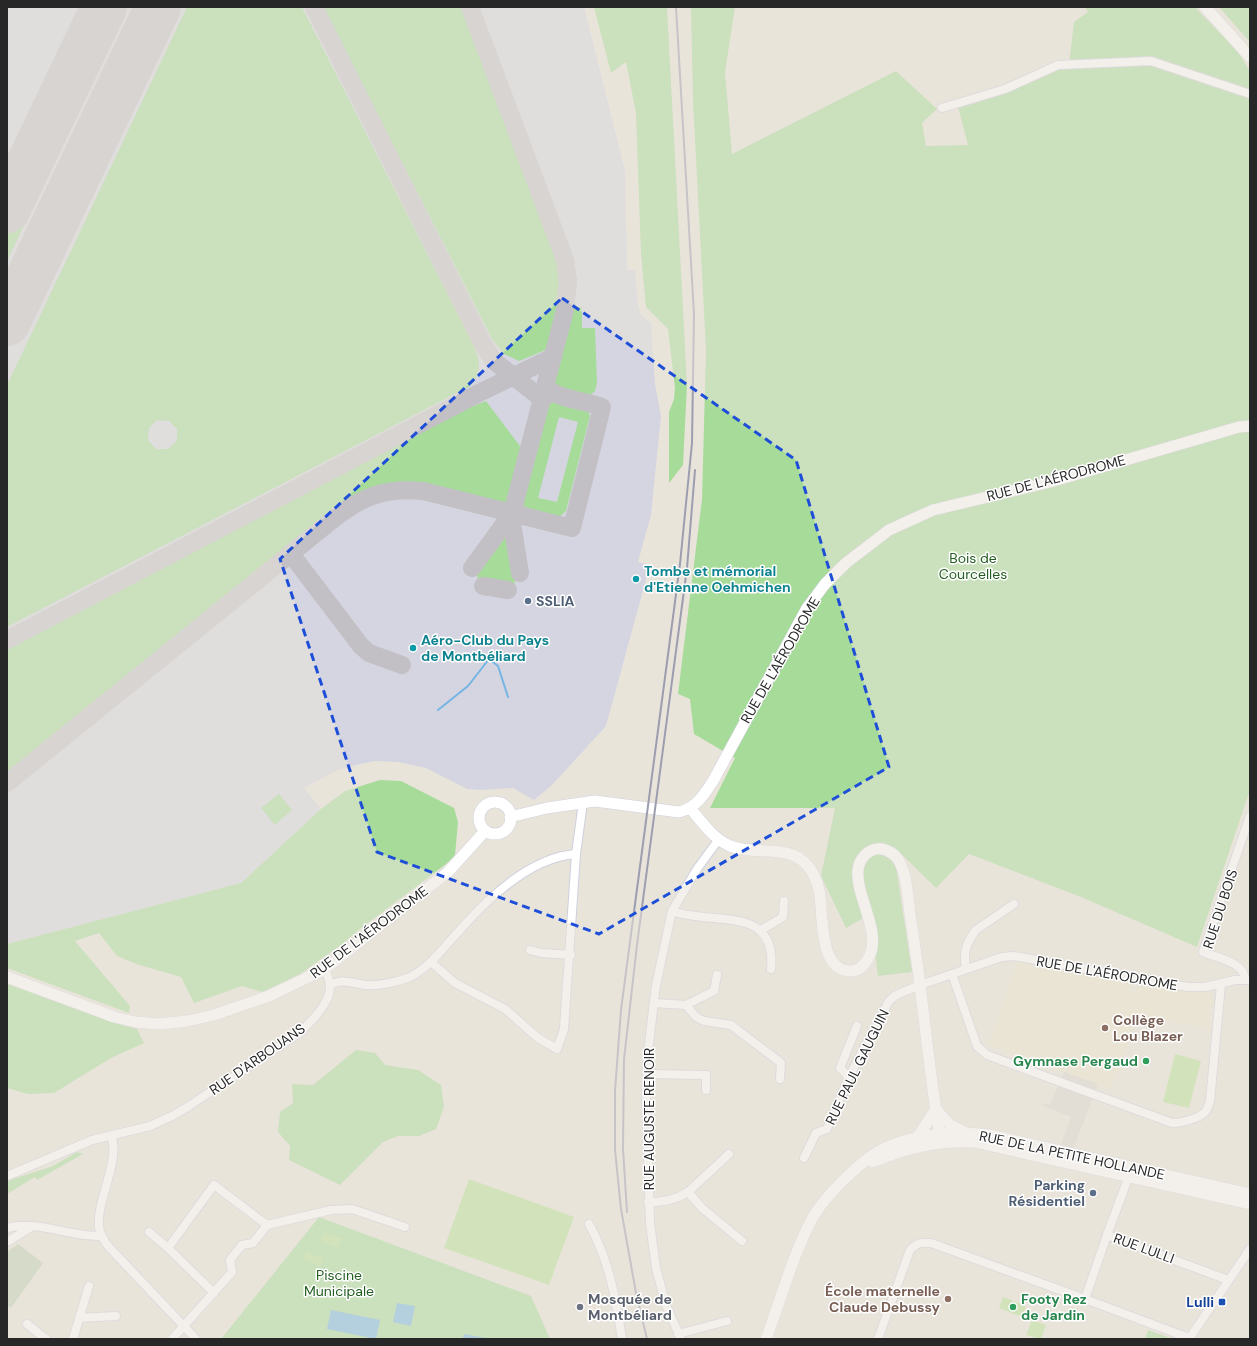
<svg xmlns="http://www.w3.org/2000/svg" width="1257" height="1346" viewBox="0 0 1257 1346" font-family="'DM Sans',sans-serif">
  <style>
    .education { fill: #e9e4ca }
    .airport { fill: #d5d5e1 }
    .green { fill: #a7db9a; fill-rule: evenodd }
    .cemetery { fill: #bdd1b2 }
    .pitch { fill: #b7e297 }
    .plaza { fill: #d9d7d0 }
    .water { fill: #74b5e3 }
    .lines { fill: none; stroke-linecap: round; stroke-linejoin: round }
    .stream { stroke: #74b5e3; stroke-width: 2 }
    .taxiway { stroke: #c3c0c5; stroke-width: 18 }
    .runway { stroke: #c3c0c5; stroke-width: 46 }
    .street-casing { stroke: #cfd0df; stroke-width: 10 }
    .secondary-casing { stroke: #cfd0df; stroke-width: 12 }
    .street { stroke: #fff; stroke-width: 8 }
    .secondary { stroke: #fff; stroke-width: 11 }
    .rail { stroke: #9d9db0; stroke-width: 2 }
    .marked { fill: none; stroke: #1d4ed8; stroke-width: 3; stroke-dasharray: 8 5; stroke-linejoin: round }
    .culture-dot { fill: #0f9aa8; stroke: #fff; stroke-width: 1.5 }
    .service-dot { fill: #5c6f8a; stroke: #fff; stroke-width: 1.5 }
    .education-dot { fill: #8d6e63; stroke: #fff; stroke-width: 1.5 }
    .leisure-dot { fill: #2e9e5b; stroke: #fff; stroke-width: 1.5 }
    .transit-dot { fill: #1a4fb4; stroke: #fff; stroke-width: 1.5 }
    .worship-dot { fill: #6b7280; stroke: #fff; stroke-width: 1.5 }
    .labels { text-anchor: middle; dominant-baseline: central; stroke-width: 3; stroke-linejoin: round; paint-order: stroke }
    .street-label { font-size: 14px; fill: #272727; stroke: #fff }
    .park-label { font-size: 14px; fill: #225c1f; stroke: #fff }
    .culture-label { font-size: 14px; font-weight: bold; fill: #0d838f; stroke: #fff; text-anchor: start }
    .service-label { font-size: 14px; font-weight: bold; fill: #4e5e75; stroke: #fff; text-anchor: start }
    .education-label { font-size: 14px; font-weight: bold; fill: #785e54; stroke: #fff; text-anchor: start }
    .leisure-label { font-size: 14px; font-weight: bold; fill: #27864d; stroke: #fff; text-anchor: end }
    .worship-label { font-size: 14px; font-weight: bold; fill: #5b616d; stroke: #fff; text-anchor: start }
    .transit-label { font-size: 14px; font-weight: bold; fill: #164399; stroke: #fff; text-anchor: end }
  </style>
  <rect width="100%" height="100%" fill="#e9e4da"/>
  <polygon class="education" points="1019,960 1031,963 1031,967 1036,968 1046,965 1131,981 1129,990 1134,992 1142,983 1186,991 1208,993 1211,994 1214,1000 1213,1007 1209,1006 1208,1012 1212,1013 1210,1029 1138,1016 1111,1089 988,1045"/>
  <polygon class="airport" points="7,7 584,7 625,171 627,270 635,270 638,304 641,315 651,323 655,384 661,416 651,515 638,562 650,565 606,726 552,785 534,800 513,788 480,790 467,789 426,768 398,762 375,761 356,765 336,771 304,788 321,809 241,883 7,944"/>
  <g class="green">
    <polygon points="115,7 128,7 7,261 7,235"/>
    <path d="M187 7H302L475 348C480 363 482 373 470 386L7 627V385ZM157 420 169 421 177 429V441L168 449H156L148 440 149 428Z"/>
    <path d="M323 7H463L559 264C563 295 556 320 548 349L519 361 504 354 492 339Z"/>
    <polygon points="594,7 667,7 687,385 683,465 669,483 669,412 674,399 675,388 668,329 646,307 641,254 636,113 626,62 611,73"/>
    <polygon points="691,7 735,7 725,72 732,154 896,71 937,109 922,123 926,146 968,145 958,107 1028,83 1069,65 1074,22 1088,12 1085,7 1195,7 1238,52 1250,71 1250,790 1197,947 1081,897 969,854 936,888 893,846 912,972 878,976 870,914 846,928 821,876 835,808 710,808 735,758 694,734 690,699 678,694 702,499 706,350 693,101"/>
    <polygon points="1219,7 1250,7 1250,42"/>
    <polygon points="575,307 582,307 582,328 595,328 597,383 595,391 589,396 557,389 551,383 568,313"/>
    <path d="M554 398C566 402 586 402 590 416L566 511 558 518 554 519 525 511 520 502 545 404ZM559 417 578 422 557 502 538 498Z"/>
    <path d="M486 401 523 450 512 494 506 503 499 505C463 495 412 475 376 487 367 490 359 495 351 499L7 776V650L448 416Z"/>
    <path d="M510 529C512 541 523 580 511 587L483 584 478 580 476 571Z"/>
    <polygon points="380,780 401,781 454,808 458,822 455,855 446,864 360,929 341,945 300,974 262,992 242,986 194,1003 181,977 139,965 117,956 99,933 75,941 130,1006 129,1013 7,968 7,944 241,883 321,809 345,791"/>
    <polygon points="279,794 292,810 275,825 261,808"/>
    <polygon points="7,984 115,1023 137,1029 144,1043 111,1058 54,1093 28,1094 7,1088"/>
    <polygon points="356,1050 375,1053 385,1065 418,1070 441,1085 444,1107 436,1129 419,1136 398,1136 383,1142 340,1185 289,1160 290,1146 278,1132 280,1112 293,1103 292,1084 313,1085"/>
    <polygon points="77,1152 83,1154 37,1180 35,1177 7,1194 7,1181 53,1166"/>
    <polygon points="319,1217 531,1296 550,1339 221,1339"/>
    <polygon points="1148,1330 1173,1339 1145,1339"/>
  </g>
  <polygon class="cemetery" points="18,1244 43,1263 11,1308 7,1305 7,1252"/>
  <g class="pitch">
    <polygon points="1175,1054 1201,1061 1189,1108 1163,1102"/>
    <polygon points="469,1179 574,1217 549,1285 444,1248"/>
    <polygon points="324,1233 342,1239 338,1248 321,1241"/>
    <polygon points="306,1251 323,1259 320,1266 303,1259"/>
    <polygon points="1003,1297 1026,1306 1022,1317 999,1308"/>
    <polygon points="1032,1320 1046,1325 1041,1339 1026,1335"/>
  </g>
  <polygon class="plaza" points="1064,1072 1098,1084 1073,1150 1060,1147 1071,1117 1044,1106 1044,1103 1050,1105"/>
  <g class="water">
    <polygon points="397,1303 415,1306 411,1326 393,1322"/>
    <polygon points="331,1310 380,1320 376,1339 327,1329"/>
    <polygon points="464,1334 491,1339 463,1339"/>
  </g>
  <g class="lines">
    <polyline class="stream" points="438,710 468,686 489,659 498,666 508,697"/>
    <g class="taxiway">
      <polyline points="314,7 483,344 494,361 542,399 550,393"/>
      <polyline points="470,7 565,260 568,280 565,310 515,502 515,509 519,515"/>
      <polyline points="511,517 520,573"/>
      <polyline points="291,554 361,646 369,653 402,665"/>
      <polyline points="472,568 512,513"/>
      <polyline points="483,586 508,590"/>
      <polyline points="7,640 479,393 553,357"/>
      <path d="M7 783 331 521C361 497 384 487 423 491L572 528 602 407C588 401 557 399 547 388L546 383"/>
    </g>
    <g class="runway">
      <polyline points="7,210 104,7"/>
      <polyline points="7,323 158,7"/>
    </g>
    <g class="street-casing">
      <g id="street">
        <polyline points="942,108 1005,89 1058,65 1151,61 1250,94"/>
        <path d="M672 911C713 926 777 904 771 969"/>
        <polyline points="761,930 783,917 784,901"/>
        <polyline points="530,950 541,953 571,955"/>
        <polyline points="431,962 455,983 505,1009 538,1038 557,1049 564,1029 576,854 583,802"/>
        <path d="M966 969C963 953 966 943 976 930L1014 904"/>
        <path d="M952 974 977 1046 987 1055 1172 1123C1181 1123 1197 1119 1204 1113 1208 1110 1208 1105 1210 1101L1221 984"/>
        <path d="M1245 979C1244 962 1217 958 1203 952L1250 816"/>
        <path d="M330 985C343 978 351 983 365 985 379 986 398 982 410 977 430 967 444 947 459 931 487 899 531 857 576 854"/>
        <polyline points="654,1003 686,1005 696,1017 704,1021 731,1025 781,1063 780,1079"/>
        <polyline points="686,1005 714,991 717,975"/>
        <polyline points="647,1074 706,1075 706,1090"/>
        <polyline points="849,1077 840,1068 857,1026"/>
        <path d="M111 1136C121 1160 96 1201 99 1227 100 1235 104 1240 108 1246L196 1339"/>
        <polyline points="804,1158 816,1133 827,1129 849,1077 889,1001 896,995 920,985 1002,957 1014,956 1188,987 1205,987 1235,980 1250,980"/>
        <path d="M7 1176 92 1140 150 1126 174 1115 189 1106 299 1033C310 1023 330 1004 330 987 330 981 327 974 325 969"/>
        <polyline points="688,1192 702,1208 742,1241"/>
        <path d="M648 1202C664 1202 675 1200 688 1192L729 1154"/>
        <path d="M589 1224C609 1260 616 1299 622 1339"/>
        <path d="M7 1228C39 1220 69 1237 101 1236"/>
        <polyline points="149,1232 168,1248"/>
        <polyline points="1107,1235 1129,1176"/>
        <polyline points="7,1242 31,1227"/>
        <polyline points="214,1293 168,1248 214,1185 267,1225"/>
        <polyline points="1085,1299 1189,1338"/>
        <polyline points="79,1318 116,1316"/>
        <polyline points="27,1324 46,1339"/>
        <polyline points="678,1334 727,1321"/>
        <polyline points="73,1339 89,1286"/>
        <polyline points="172,1339 232,1272 230,1260 242,1245 253,1243 267,1225 331,1210 352,1209 405,1227"/>
        <polyline points="681,1339 666,1305 656,1268 650,1223 646,1094 648,1052 656,985 672,911 697,869 719,839"/>
        <path d="M878 1339 910 1250C917 1243 921 1242 931 1243L1085 1299 1107 1235 1228 1280"/>
        <polyline points="1189,1339 1250,1249"/>
      </g>
    </g>
    <g class="secondary-casing">
      <g id="secondary">
        <polyline points="1205,7 1250,57"/>
        <circle cx="495" cy="818" r="16"/>
        <path d="M690 808C701 821 712 837 728 845 753 857 786 842 807 865 813 871 817 882 819 890 824 911 817 970 850 971 859 971 865 965 869 957 882 932 855 895 858 870 859 858 870 847 882 849 888 850 896 855 899 861 908 878 908 902 911 921 923 994 928 1069 941 1142"/>
        <path d="M510 817 547 808 595 801 679 812C696 808 704 795 713 781L807 608 825 584 846 563 889 530 933 510 1050 482 1239 427 1250 426"/>
        <polyline points="7,977 114,1017 135,1022 159,1024 187,1021 214,1015 269,996 325,969 448,872 485,831"/>
        <polyline points="917,1138 936,1109 950,1125 966,1133"/>
        <path d="M873 1162C905 1148 940 1140 975 1142L1250 1204"/>
        <path d="M766 1339C781 1299 793 1254 813 1217 826 1195 862 1159 885 1148 916 1133 957 1131 990 1135L1250 1194"/>
      </g>
    </g>
    <use href="#street" class="street"/>
    <use href="#secondary" class="secondary"/>
    <g class="rail">
      <polyline points="627,1212 623,1149 624,1059 637,945 687,568 695,470"/>
      <polyline points="647,1339 636,1293 621,1209 615,1150 615,1091 621,1010 680,564 692,443 694,314 676,7"/>
    </g>
  </g>
  <path d="M0 0H1257V1346H0ZM562 298 796 460 889 767 599 934 377 852 280 559Z" fill="#e9e4da" fill-opacity=".55" fill-rule="evenodd"/>
  <path class="marked" d="M562 298 796 460 889 767 599 934 377 852 280 559Z"/>
  <g class="culture-dot">
    <circle cx="636" cy="579" r="4"/>
    <circle cx="413" cy="648" r="4"/>
  </g>
  <g class="service-dot">
    <circle cx="528" cy="601" r="4"/>
    <circle cx="1093" cy="1193" r="4"/>
  </g>
  <g class="education-dot">
    <circle cx="1105" cy="1028" r="4"/>
    <circle cx="948" cy="1299" r="4"/>
  </g>
  <g class="leisure-dot">
    <circle cx="1146" cy="1061" r="4"/>
    <circle cx="1013" cy="1307" r="4"/>
  </g>
  <rect class="transit-dot" x="1218" y="1298" width="8" height="8" rx="2"/>
  <circle class="worship-dot" cx="580" cy="1307" r="4"/>
  <g class="labels">
    <g class="street-label">
      <text transform="translate(1056 478) rotate(-15)">RUE DE L'AÉRODROME</text>
      <text transform="translate(780 660) rotate(-60)">RUE DE L'AÉRODROME</text>
      <text transform="translate(1220 909) rotate(-72)">RUE DU BOIS</text>
      <text transform="translate(369 932) rotate(-37)">RUE DE L'AÉRODROME</text>
      <text transform="translate(1107 973) rotate(10)">RUE DE L'AÉRODROME</text>
      <text transform="translate(257 1059) rotate(-35)">RUE D'ARBOUANS</text>
      <text transform="translate(857 1067) rotate(-64)">RUE PAUL GAUGUIN</text>
      <text transform="translate(649 1119) rotate(-90)">RUE AUGUSTE RENOIR</text>
      <text transform="translate(1072 1155) rotate(12)">RUE DE LA PETITE HOLLANDE</text>
      <text transform="translate(1144 1248) rotate(20)">RUE LULLI</text>
    </g>
    <g class="park-label">
      <text x="973" y="558">Bois de<tspan x="973" dy="16">Courcelles</tspan></text>
      <text x="339" y="1275">Piscine<tspan x="339" dy="16">Municipale</tspan></text>
    </g>
    <g class="culture-label">
      <text x="644" y="571">Tombe et mémorial<tspan x="644" dy="16">d'Etienne Oehmichen</tspan></text>
      <text x="421" y="640">Aéro-Club du Pays<tspan x="421" dy="16">de Montbéliard</tspan></text>
    </g>
    <g class="service-label">
      <text x="536" y="601">SSLIA</text>
      <text x="1085" y="1185" text-anchor="end">Parking<tspan x="1085" dy="16">Résidentiel</tspan></text>
    </g>
    <g class="education-label">
      <text x="1113" y="1020">Collège<tspan x="1113" dy="16">Lou Blazer</tspan></text>
      <text x="940" y="1291" text-anchor="end">École maternelle<tspan x="940" dy="16">Claude Debussy</tspan></text>
    </g>
    <g class="leisure-label">
      <text x="1138" y="1061">Gymnase Pergaud</text>
      <text x="1021" y="1299" text-anchor="start">Footy Rez<tspan x="1021" dy="16">de Jardin</tspan></text>
    </g>
    <g class="worship-label">
      <text x="588" y="1299">Mosquée de<tspan x="588" dy="16">Montbéliard</tspan></text>
    </g>
    <g class="transit-label">
      <text x="1214" y="1302">Lulli</text>
    </g>
  </g>
  <rect width="1257" height="1346" fill="none" stroke="#272727" stroke-width="16"/>
</svg>
